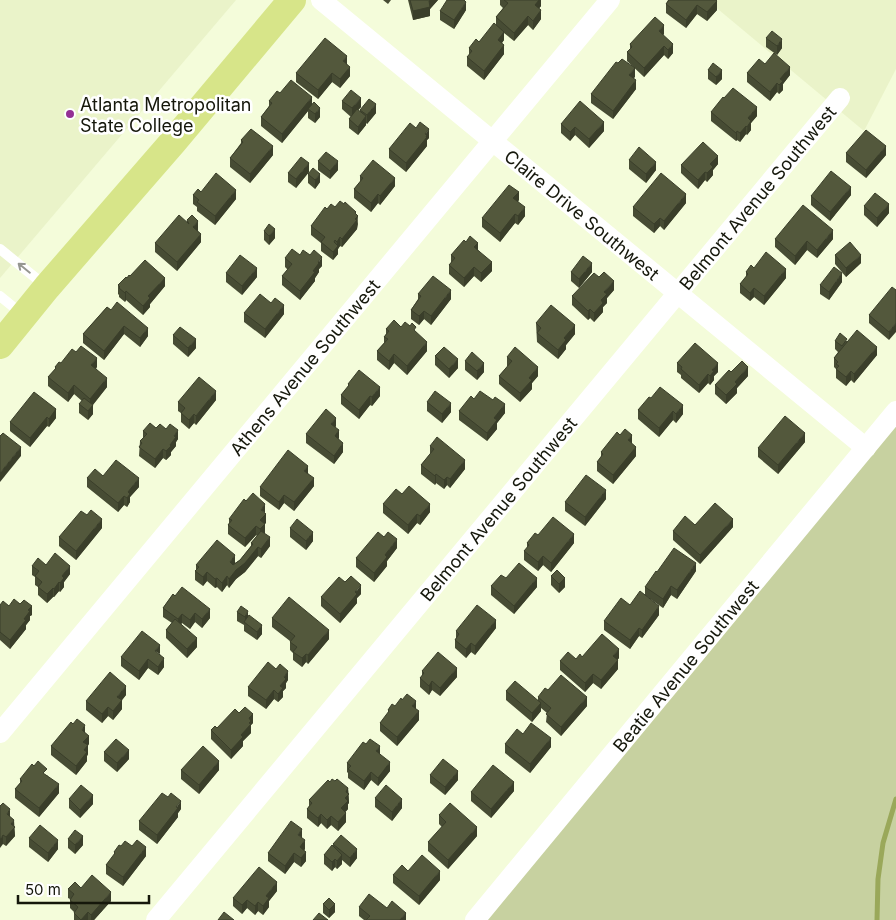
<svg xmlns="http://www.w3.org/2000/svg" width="896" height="920" viewBox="0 0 896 920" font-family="Inter,sans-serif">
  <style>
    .built { fill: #eaf3c9 }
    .green { fill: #c7d1a0 }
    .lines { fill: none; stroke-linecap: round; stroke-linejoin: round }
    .stream { stroke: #9aa85a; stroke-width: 5 }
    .lane { stroke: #fff; stroke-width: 10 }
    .street { stroke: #fff; stroke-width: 20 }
    .primary { stroke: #d7e589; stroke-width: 28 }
    .wall { fill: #474c34 }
    .shaded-wall { fill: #3a3e2a }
    .building { fill: #53583c; stroke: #3a3e2a }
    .oneway { stroke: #969791 }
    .poi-dot { fill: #942f95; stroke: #fff; stroke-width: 2 }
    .labels { text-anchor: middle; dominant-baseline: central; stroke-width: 5; stroke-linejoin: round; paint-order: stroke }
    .poi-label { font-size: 18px; fill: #15170b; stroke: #fff; text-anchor: start }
    .street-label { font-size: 18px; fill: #15170b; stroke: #fff }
  </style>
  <rect width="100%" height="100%" fill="#f4fcda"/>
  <g class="built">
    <polygon points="0,0 236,0 0,278"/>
    <polygon points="707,0 896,0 896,69 864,131"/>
  </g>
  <polygon class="green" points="896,407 896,920 468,920"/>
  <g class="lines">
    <polyline class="stream" points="877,920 878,879 883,843 896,799"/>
    <g class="lane">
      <polyline points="0,249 47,287"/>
      <polyline points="0,296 22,314"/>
    </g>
    <g class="street">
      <path id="s1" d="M321 0 866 448"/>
      <path id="s2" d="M0 733 610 0"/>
      <path id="s3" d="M156 920 840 98"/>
      <path id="s4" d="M475 920 896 411"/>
    </g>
    <polyline class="primary" points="0,345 47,287 173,142 292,0"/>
  </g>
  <g class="wall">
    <polygon points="383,0 391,0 388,4"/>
    <polygon points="408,0 438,0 430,9 430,16 413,20"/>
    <polygon points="500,0 541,0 541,6 539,8 541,19 533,30 528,25 514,41 504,33 504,40 502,43 504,54 484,80 467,66 467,57 469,55 469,48 479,42 496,25 496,17 503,8 500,5"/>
    <polygon points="668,0 716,0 717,10 707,21 697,14 686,28 666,13 666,4"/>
    <polygon points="466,10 454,29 440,20 440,11"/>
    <polygon points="664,34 663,35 673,53 668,59 664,55 644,77 627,61 627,52 630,50 630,44"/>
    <polygon points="766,38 782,48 777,55 766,47"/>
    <polygon points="347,64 350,76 340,88 332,82 318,99 296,82 296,73"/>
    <polygon points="765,64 790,75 783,84 783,90 779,94 777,92 770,101 747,82 747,73"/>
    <polygon points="708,70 722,79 716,85 708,79"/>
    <polygon points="635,77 633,78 636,89 613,119 591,103 591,94"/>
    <polygon points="280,93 312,104 320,117 315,123 308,118 308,111 282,143 261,126 261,117 269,106 269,101"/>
    <polygon points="342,101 361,107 358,110 360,112 360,110 376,113 367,124 366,123 366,125 358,135 349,128 349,119 351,117 342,109"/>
    <polygon points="711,112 757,116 751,123 751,130 747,135 746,134 740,142 737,140 736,141 711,121"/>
    <polygon points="561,124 604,131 589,148 575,135 570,141 561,133"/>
    <polygon points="416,128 429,138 427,140 427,146 406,172 389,158 389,149"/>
    <polygon points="241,140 273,155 250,183 230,167 230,158 241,143"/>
    <polygon points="846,153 886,155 866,178 846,162"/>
    <polygon points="629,160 656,170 646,183 629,169"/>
    <polygon points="318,161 338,170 330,179 318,170"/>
    <polygon points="718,164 713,170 713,175 707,182 705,180 698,189 681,173 681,165"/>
    <polygon points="309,172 296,188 288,182 288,173"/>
    <polygon points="308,174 320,182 315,189 308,183"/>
    <polygon points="360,176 395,186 380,205 378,203 371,212 354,198 354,189 360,182"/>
    <polygon points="201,192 236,199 215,225 197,211 197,207 193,204 193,195"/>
    <polygon points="851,195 830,221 811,205 811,196"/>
    <polygon points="519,200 518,202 525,216 518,225 515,223 500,242 482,227 482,218"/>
    <polygon points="686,203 664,230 660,226 654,233 633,216 633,207"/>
    <polygon points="864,206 889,213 877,227 864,215"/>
    <polygon points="335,207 356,214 358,224 357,229 342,247 340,246 338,249 338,254 333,260 321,251 321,243 311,235 311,226 327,209"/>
    <polygon points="187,220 198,230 198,231 201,242 177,271 155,252 155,243 187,222"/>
    <polygon points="264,231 275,238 269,245 264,240"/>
    <polygon points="775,239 833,239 817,258 807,250 795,265 775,247"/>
    <polygon points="478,250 492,271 481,282 474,276 464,287 449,274 449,265 451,263 451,255"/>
    <polygon points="300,255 322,266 319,269 319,272 315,278 315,281 300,300 282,285 282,276 288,270 285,267 285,258"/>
    <polygon points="835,255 861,263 846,277 835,264"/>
    <polygon points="754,268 786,278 764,305 754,297 750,301 740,293 740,284 746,277 746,272"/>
    <polygon points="571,272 592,272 579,288 571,281"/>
    <polygon points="226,273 257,277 242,295 226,282"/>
    <polygon points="130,276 165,286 150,304 150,307 143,315 126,300 125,302 119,297 119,295 118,294 118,285 127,278"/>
    <polygon points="842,282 829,300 820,294 820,285"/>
    <polygon points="614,290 607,298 607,303 603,307 603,312 594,322 590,318 588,320 572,305 572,296"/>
    <polygon points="896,290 889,340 869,323 869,315"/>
    <polygon points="418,294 451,299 431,325 424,319 419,325 411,319 411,310 418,299"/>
    <polygon points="107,307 148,336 140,347 124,334 104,360 83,343 83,334"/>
    <polygon points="244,313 284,314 265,338 244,322"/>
    <polygon points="536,323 575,334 566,345 566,349 558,359 537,342"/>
    <polygon points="401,327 416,332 427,351 407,375 394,363 389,370 377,360 377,351 384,343 384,337 386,334 386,329"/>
    <polygon points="173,335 196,348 188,357 173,344"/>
    <polygon points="835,341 847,341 877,355 854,383 851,380 846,386 836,378 836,369 834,367 834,358 838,352 835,349"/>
    <polygon points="435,356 458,368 449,378 435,365"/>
    <polygon points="507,357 538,376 532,383 532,389 520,402 499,384 499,376 508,366 507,366"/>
    <polygon points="465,361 484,372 477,380 465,370"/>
    <polygon points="61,363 97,367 96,368 107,387 93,405 93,414 88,420 79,413 79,404 82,401 74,394 68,402 48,386 48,377 55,370 55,367"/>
    <polygon points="677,363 718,372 714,376 714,380 710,385 708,383 699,393 681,378 681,375 677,372"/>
    <polygon points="731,372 748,376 737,388 737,393 726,404 715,394 715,385"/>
    <polygon points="348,384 380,396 372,406 370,405 359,419 341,404 341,395 348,387"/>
    <polygon points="651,398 683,414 676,423 673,420 659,437 638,419 638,410"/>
    <polygon points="474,399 493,400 505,413 497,423 497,429 487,441 459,420 459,411"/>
    <polygon points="216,400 196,425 194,423 189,429 181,422 181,413 178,411 178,402"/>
    <polygon points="427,402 451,412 442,423 427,411"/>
    <polygon points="56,409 56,418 49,427 47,426 30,447 10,431 10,422"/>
    <polygon points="336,426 335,428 343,452 334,464 306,443 306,434"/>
    <polygon points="156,428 178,439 176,442 176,446 171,452 171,455 166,460 163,458 155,468 139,456 140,441 143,438 143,431"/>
    <polygon points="620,435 632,444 636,456 613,484 597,471 597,462 601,458 601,452"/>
    <polygon points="805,442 778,474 758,457 758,448"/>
    <polygon points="430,446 465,469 450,488 447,485 444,489 436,483 435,485 421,474 421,465 430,454"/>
    <polygon points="308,473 314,486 294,511 284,503 279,510 260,496 260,487"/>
    <polygon points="103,476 139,487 130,497 130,502 127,507 124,505 118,512 87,487 87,478"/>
    <polygon points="402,494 430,512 420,525 417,523 408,534 383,513 383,504"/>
    <polygon points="606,499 585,526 565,511 565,502"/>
    <polygon points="265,513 266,523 265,524 264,533 270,546 261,558 258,556 245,572 236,579 229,588 227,585 222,592 217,587 215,588 207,581 203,586 195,580 195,571 196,570 196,565 235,563 240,560 251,546 251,543 257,536 256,535 245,547 228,534 228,525 229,523 229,519"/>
    <polygon points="695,525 733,527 700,564 673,540 673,531"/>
    <polygon points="102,528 76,560 59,546 59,537"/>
    <polygon points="290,528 313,541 306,550 290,537"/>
    <polygon points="538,535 574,543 551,572 543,565 538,571 524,560 524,551 527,548 527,543"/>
    <polygon points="397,548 387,561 387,566 374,582 356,567 356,558"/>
    <polygon points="46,565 70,574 64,582 64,587 60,592 59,591 54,597 53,597 47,603 38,595 38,587 35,585 35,577 32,575 32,566"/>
    <polygon points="696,571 677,599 671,595 663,608 646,596 659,615 642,638 639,636 630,649 604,630 604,621 645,595 645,587"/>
    <polygon points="551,576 565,587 559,593 551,585"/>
    <polygon points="506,578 537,587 514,614 491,595 491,586"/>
    <polygon points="345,582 361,594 357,598 357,603 340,623 321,606 321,597"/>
    <polygon points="173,594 210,618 202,628 195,622 190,629 182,623 181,624 197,647 187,658 166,638 166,630 172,623 163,617 163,608"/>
    <polygon points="0,605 32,615 30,616 30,620 26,625 26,629 10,649 0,640"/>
    <polygon points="237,612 248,616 262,634 257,640 244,631 244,625 237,621"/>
    <polygon points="272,618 329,639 308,664 306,662 302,667 293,660 293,653 290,650 290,641 272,627"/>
    <polygon points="496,628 475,655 471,652 466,658 455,648 455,640 456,638 456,631"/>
    <polygon points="160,654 164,667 158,675 148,668 139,680 121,666 121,657"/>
    <polygon points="582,657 619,658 617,660 618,669 601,689 593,683 585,692 560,670 560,661 576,659"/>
    <polygon points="422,671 457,677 440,696 432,690 429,695 420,687 420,678 422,676"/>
    <polygon points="288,680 286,683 286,688 283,691 283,697 278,702 274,699 266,709 248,696 248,687"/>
    <polygon points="548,690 587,706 561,736 546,722 547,713 541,708 541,711 532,722 506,700 506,691 538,700 538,697"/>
    <polygon points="126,695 122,700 122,709 113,720 108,716 102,723 86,710 86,701"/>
    <polygon points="395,706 416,709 419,720 397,746 380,731 380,723 388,714 388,710"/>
    <polygon points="239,713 253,723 251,725 251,733 243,741 243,746 231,759 211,739 211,730 217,728"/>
    <polygon points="85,733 89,744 88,745 88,754 87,756 87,761 76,775 51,755 51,746"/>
    <polygon points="523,734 551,747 530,773 505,753 505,744"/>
    <polygon points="104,752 129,759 117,772 104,761"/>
    <polygon points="380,754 390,771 378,786 371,780 364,790 348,778 348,773 347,772 347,763"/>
    <polygon points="181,770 219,770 199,794 181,779"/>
    <polygon points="47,775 59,793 39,817 15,798 15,789 20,783 20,779"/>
    <polygon points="430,775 458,780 445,795 430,783"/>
    <polygon points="335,781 348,788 349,803 348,804 348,809 345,812 346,822 338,831 331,825 327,829 321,823 318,827 307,818 307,809 309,806 309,800 330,782"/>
    <polygon points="514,791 491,818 471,801 471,792"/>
    <polygon points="375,798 402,808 392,821 375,807"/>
    <polygon points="69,799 93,804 80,818 69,808"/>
    <polygon points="0,806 10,817 14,827 15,836 6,846 3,844"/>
    <polygon points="181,809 178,813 178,817 157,844 139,830 139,821"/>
    <polygon points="439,815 477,836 448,869 428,851 428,842 442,827 439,824"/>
    <polygon points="29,838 58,849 48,862 29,847"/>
    <polygon points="302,838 305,849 304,850 306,861 301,867 294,862 285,874 268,861 268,853"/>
    <polygon points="68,839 83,845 75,854 68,848"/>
    <polygon points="333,844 357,858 350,867 342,860 342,864 337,869 335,867 332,871 324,864 324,855 333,847"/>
    <polygon points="121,846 146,856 123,886 106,874 106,865 114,856 114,852"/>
    <polygon points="408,871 440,880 419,905 393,883 393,875"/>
    <polygon points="81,888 111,901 94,920 74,920 74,912 70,908 70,899 68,898 68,889"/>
    <polygon points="277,891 269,901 269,907 263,915 258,911 255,915 247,908 242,914 233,906 233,898"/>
    <polygon points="323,904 335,912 329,918 323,913"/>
    <polygon points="359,907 387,908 406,920 364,920 359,916"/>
  </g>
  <g class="shaded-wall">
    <polygon points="431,0 438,0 430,9 430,16 413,20 413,11"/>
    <polygon points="539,0 541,0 541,6 535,14 535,5"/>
    <polygon points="717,1 717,10 707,21 707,12"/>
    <polygon points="466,2 466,10 454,29 454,20"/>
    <polygon points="697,5 697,14 686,28 686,20"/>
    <polygon points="541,10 541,19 533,30 533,21"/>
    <polygon points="528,16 528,25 514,41 514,33"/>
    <polygon points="664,25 664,34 659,40 659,31"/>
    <polygon points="504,32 504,40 498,48 498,40"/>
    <polygon points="782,39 782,48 777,55 777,46"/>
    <polygon points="673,44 673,53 668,59 668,50"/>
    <polygon points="504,45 504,54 484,80 484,71"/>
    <polygon points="664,46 664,55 644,77 644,68"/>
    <polygon points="347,56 347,65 343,61"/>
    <polygon points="350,67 350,76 340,88 340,79"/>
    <polygon points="790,67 790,75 783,84 783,90 779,94 780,79"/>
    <polygon points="635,68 635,77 629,84 629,75"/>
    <polygon points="722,70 722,79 716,85 716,77"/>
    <polygon points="332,73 332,82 318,99 318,90"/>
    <polygon points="636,80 636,89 613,119 613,111"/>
    <polygon points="777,83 777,92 770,101 770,92"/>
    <polygon points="312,97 312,106 308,109 308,111 282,143 282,134"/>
    <polygon points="361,98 361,107 352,117 352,108"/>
    <polygon points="376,104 376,113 367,124 367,115"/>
    <polygon points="757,107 757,116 751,123 751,130 747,135 748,118"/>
    <polygon points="320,108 320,117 315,123 315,114"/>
    <polygon points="366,116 366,125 358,135 358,127"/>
    <polygon points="604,122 604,131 589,148 589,139"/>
    <polygon points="746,126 746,134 740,142 740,133"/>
    <polygon points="575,127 575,135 570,141 570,132"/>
    <polygon points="429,129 429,138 427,140 427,146 406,172 406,163"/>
    <polygon points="737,131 737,140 736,141 736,133"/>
    <polygon points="273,146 273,155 250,183 250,174"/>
    <polygon points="886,146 886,155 866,178 866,170"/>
    <polygon points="718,156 718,164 713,170 713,175 707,182 707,173 710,164"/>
    <polygon points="338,161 338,170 330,179 330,171"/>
    <polygon points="656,162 656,170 646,183 646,174"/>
    <polygon points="309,163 309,172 296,188 296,179"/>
    <polygon points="705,172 705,180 698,189 698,180"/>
    <polygon points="320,174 320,182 315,189 315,180"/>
    <polygon points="395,178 395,186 380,205 380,196"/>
    <polygon points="851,187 851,195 830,221 830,212"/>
    <polygon points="236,190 236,199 215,225 215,216"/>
    <polygon points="519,192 519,200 513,207 513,198"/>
    <polygon points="378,194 378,203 371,212 371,203"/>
    <polygon points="686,194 686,203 664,230 664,221"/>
    <polygon points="889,204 889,213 877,227 877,218"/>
    <polygon points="525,207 525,216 518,225 518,216"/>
    <polygon points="356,212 356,217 358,216 357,229 342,247 342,239"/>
    <polygon points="515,214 515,223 500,242 500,233"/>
    <polygon points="660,218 660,226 654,233 654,224"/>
    <polygon points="198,221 198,230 193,236 193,227"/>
    <polygon points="275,229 275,238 269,245 269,236"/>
    <polygon points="833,230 833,239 817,258 817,250"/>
    <polygon points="201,234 201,242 177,271 177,262"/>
    <polygon points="340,237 340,246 338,249 338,254 333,260 333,252 337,247 337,242"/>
    <polygon points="807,241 807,250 795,265 795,256"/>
    <polygon points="478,243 478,252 474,247"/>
    <polygon points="861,255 861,263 846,277 846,268"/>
    <polygon points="322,257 322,266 319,269 319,272 315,278 315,281 300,300 300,291"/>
    <polygon points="492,262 492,271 481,282 481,273"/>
    <polygon points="592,263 592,272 579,288 579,279"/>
    <polygon points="474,267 474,276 464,287 464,278"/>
    <polygon points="257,268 257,277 242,295 242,286"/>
    <polygon points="786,269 786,278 764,305 764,296"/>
    <polygon points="842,273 842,282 829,300 829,292"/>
    <polygon points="165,278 165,286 150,304 150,307 143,315 143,306 148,296"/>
    <polygon points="614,281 614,290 607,298 607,303 603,307 603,312 594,322 594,313 601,300 604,292"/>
    <polygon points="754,288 754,297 750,301 750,293"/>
    <polygon points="451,290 451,299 431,325 431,316"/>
    <polygon points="126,291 126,300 125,302 125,293"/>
    <polygon points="284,305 284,314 265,338 265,329"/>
    <polygon points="590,309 590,318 588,320 588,311"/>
    <polygon points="424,311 424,319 419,325 419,316"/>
    <polygon points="896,323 896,332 889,340 889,332"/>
    <polygon points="575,325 575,334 566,345 566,349 558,359 558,350 564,338"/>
    <polygon points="124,326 124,334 104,360 104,351"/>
    <polygon points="148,328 148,336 140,347 140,338"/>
    <polygon points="196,339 196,348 188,357 188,348"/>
    <polygon points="427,342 427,351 407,375 407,366"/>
    <polygon points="877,347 877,355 854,383 854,374"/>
    <polygon points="394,354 394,363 389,370 389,361"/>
    <polygon points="97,358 97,367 91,374 91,365"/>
    <polygon points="458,359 458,368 449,378 449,369"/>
    <polygon points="484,363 484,372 477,380 477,371"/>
    <polygon points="718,363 718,372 714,376 714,380 710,385 710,376 712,370"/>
    <polygon points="538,367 538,376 532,383 532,389 520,402 520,393 529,378"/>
    <polygon points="748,367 748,376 737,388 737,393 726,404 726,395 735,382"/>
    <polygon points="851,371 851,380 846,386 846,377"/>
    <polygon points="708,374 708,383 699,393 699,385"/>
    <polygon points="107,378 107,387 90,408 90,399"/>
    <polygon points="74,385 74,394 68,402 68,393"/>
    <polygon points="380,387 380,396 372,406 372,397"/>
    <polygon points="216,391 216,400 196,425 196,416"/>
    <polygon points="370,396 370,405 359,419 359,410"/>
    <polygon points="451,403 451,412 442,423 442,414"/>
    <polygon points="505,404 505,413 497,423 497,429 487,441 487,433 494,418"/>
    <polygon points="93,405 93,414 88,420 88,411"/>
    <polygon points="683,405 683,414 676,423 676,414"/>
    <polygon points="56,409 56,418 49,427 49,419"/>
    <polygon points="673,411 673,420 659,437 659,428"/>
    <polygon points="194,414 194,423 189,429 189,420"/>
    <polygon points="47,417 47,426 30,447 30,438"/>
    <polygon points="336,418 336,426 331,433 331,424"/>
    <polygon points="178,430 178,439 176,442 176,446 171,452 171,455 166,460 166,451 174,436"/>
    <polygon points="339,430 339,439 335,436"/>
    <polygon points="805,433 805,442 778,474 778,465"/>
    <polygon points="632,435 632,444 628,440"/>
    <polygon points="343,443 343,452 334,464 334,456"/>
    <polygon points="21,447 21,456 0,482 0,473"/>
    <polygon points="636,447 636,456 613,484 613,475"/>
    <polygon points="163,449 163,458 155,468 155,459"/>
    <polygon points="465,460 465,469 450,488 450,479"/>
    <polygon points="308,466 308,475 304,471"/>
    <polygon points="436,474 436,483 435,485 435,476"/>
    <polygon points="447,477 447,485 444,489 444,480"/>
    <polygon points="139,478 139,487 130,497 130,502 127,507 127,498 128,492"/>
    <polygon points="314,478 314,486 294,511 294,502"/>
    <polygon points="606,490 606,499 585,526 585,517"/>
    <polygon points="284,495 284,503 279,510 279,502"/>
    <polygon points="124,496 124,505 118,512 118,503"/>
    <polygon points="265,504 265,513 261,510"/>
    <polygon points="430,504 430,512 420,525 420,516"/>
    <polygon points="266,514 266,523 264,524 265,524 265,533 260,538 260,520"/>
    <polygon points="417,514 417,523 408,534 408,525"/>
    <polygon points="102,519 102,528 76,560 76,551"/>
    <polygon points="733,519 733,527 700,564 700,555"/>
    <polygon points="256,526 256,535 245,547 245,538"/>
    <polygon points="313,532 313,541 306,550 306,541"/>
    <polygon points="574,534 574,543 551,572 551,563"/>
    <polygon points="270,537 270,546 261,558 261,549"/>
    <polygon points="397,539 397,548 387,561 387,566 374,582 374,573 385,555"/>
    <polygon points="258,547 258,556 245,572 236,579 229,588 229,579 236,570"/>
    <polygon points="235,555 235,564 230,571 230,562"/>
    <polygon points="543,556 543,565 538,571 538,562"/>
    <polygon points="696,563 696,571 677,599 677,590"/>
    <polygon points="70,566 70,574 64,582 64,587 60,592 60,583 62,576"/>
    <polygon points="207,572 207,581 203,586 203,577"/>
    <polygon points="227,576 227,585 222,592 222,583"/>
    <polygon points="217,578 217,587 215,588 215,579"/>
    <polygon points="537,578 537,587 514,614 514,606"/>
    <polygon points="565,578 565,587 559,593 559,584"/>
    <polygon points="59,582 59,591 54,597 54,589"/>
    <polygon points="361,585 361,594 357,598 357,603 340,623 340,614"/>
    <polygon points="671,586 671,595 663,608 663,599"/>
    <polygon points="53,588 53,597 47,603 47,594"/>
    <polygon points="32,606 32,615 30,616 30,620 26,625 26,629 10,649 10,640 24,619 28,610"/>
    <polygon points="659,606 659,615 642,638 642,630"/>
    <polygon points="210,609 210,618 202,628 202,619"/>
    <polygon points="248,611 248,620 245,622 245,617"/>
    <polygon points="195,613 195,622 190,629 190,620"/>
    <polygon points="182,614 182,623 178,628 178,619"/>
    <polygon points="496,620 496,628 475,655 475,646"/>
    <polygon points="262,625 262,634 257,640 257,632"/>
    <polygon points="639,628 639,636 630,649 630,640"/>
    <polygon points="329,630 329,639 308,664 308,655"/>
    <polygon points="197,638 197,647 187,658 187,649"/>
    <polygon points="471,643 471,652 466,658 466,649"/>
    <polygon points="160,645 160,654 155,651"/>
    <polygon points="619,649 619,658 613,665 613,656"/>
    <polygon points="306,654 306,662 302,667 302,658"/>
    <polygon points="164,658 164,667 158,675 158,667"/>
    <polygon points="148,659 148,668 139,680 139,671"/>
    <polygon points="618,660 618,669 601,689 601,680"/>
    <polygon points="457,668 457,677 440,696 440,688"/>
    <polygon points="288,671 288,680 286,683 286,688 283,691 283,697 278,702 278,694 280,686 284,677"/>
    <polygon points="593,674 593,683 585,692 585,683"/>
    <polygon points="432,681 432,690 429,695 429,686"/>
    <polygon points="126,686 126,695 117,706 117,697"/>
    <polygon points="274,690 274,699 266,709 266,700"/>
    <polygon points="587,697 587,706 561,736 561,727"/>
    <polygon points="122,700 122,709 113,720 113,711"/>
    <polygon points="416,701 416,710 412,706"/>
    <polygon points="541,703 541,711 532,722 532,713"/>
    <polygon points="108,707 108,716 102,723 102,714"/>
    <polygon points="419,711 419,720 397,746 397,737"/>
    <polygon points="253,714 253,723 251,725 251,733 243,741 243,746 231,759 231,750 241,735 249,718"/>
    <polygon points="85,725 85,734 82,730"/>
    <polygon points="89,736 89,744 83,751 83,742"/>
    <polygon points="551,738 551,747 530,773 530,764"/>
    <polygon points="88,745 88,754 87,756 87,761 76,775 76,766 84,750"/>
    <polygon points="380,746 380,755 376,751"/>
    <polygon points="129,750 129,759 117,772 117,763"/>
    <polygon points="219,761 219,770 199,794 199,785"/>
    <polygon points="390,762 390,771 378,786 378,778"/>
    <polygon points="458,771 458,780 445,795 445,787"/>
    <polygon points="371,772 371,780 364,790 364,781"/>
    <polygon points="514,782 514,791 491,818 491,809"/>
    <polygon points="59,784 59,793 39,817 39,808"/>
    <polygon points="348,788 349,803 348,804 348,809 341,817 341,808 346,792"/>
    <polygon points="93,795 93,804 80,818 80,810"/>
    <polygon points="402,799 402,808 392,821 392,812"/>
    <polygon points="181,801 181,809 178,813 178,817 157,844 157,835"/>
    <polygon points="10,809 10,818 7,814"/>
    <polygon points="346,813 346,822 338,831 338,822"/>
    <polygon points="321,814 321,823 318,827 318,818"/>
    <polygon points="331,816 331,825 327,829 327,820"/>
    <polygon points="14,820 15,836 6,846 6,837 11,824"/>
    <polygon points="477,827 477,836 448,869 448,860"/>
    <polygon points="302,829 302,838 298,835"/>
    <polygon points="3,835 3,844 0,848 0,839"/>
    <polygon points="83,836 83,845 75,854 75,845"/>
    <polygon points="58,840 58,849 48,862 48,853"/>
    <polygon points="305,840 305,849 300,856 300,847"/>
    <polygon points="146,847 146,856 123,886 123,877"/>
    <polygon points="357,849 357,858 350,867 350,858"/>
    <polygon points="306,852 306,861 301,867 301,858"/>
    <polygon points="294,853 294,862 285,874 285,866"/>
    <polygon points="342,855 342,864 337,869 337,861"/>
    <polygon points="335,859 335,867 332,871 332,862"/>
    <polygon points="440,871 440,880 419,905 419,896"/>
    <polygon points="277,882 277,891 269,901 269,907 263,915 263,906 266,896"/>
    <polygon points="111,892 111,901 94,920 91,920 91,915"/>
    <polygon points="247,900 247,908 242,914 242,905"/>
    <polygon points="258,902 258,911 255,915 255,906"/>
    <polygon points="335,904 335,912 329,918 329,910"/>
    <polygon points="88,912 88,920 81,920"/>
    <polygon points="406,913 406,920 400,920"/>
  </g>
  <g class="building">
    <polygon points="410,0 431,0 429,1 430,7 413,11"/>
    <polygon points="447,0 464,0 466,2 454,20 440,11"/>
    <polygon points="504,0 539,0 535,5 541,10 533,21 528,16 514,33 496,17 508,3"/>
    <polygon points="669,0 716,0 717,1 707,12 697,5 686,20 666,4"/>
    <polygon points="655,17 664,25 659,31 673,44 668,50 664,46 644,68 627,52 632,47 630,44"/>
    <polygon points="494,23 504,32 498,40 504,45 484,71 467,57 472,51 469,48 476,39 479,42"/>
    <polygon points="772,31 782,39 777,46 766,38"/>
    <polygon points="325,38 347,56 343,61 350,67 340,79 332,73 318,90 296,73"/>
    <polygon points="774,53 790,67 780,79 783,81 779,85 777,83 770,92 747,73 759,59 765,64"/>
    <polygon points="622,59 635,68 629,75 636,80 613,111 591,94 616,62 618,63"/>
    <polygon points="713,63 722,70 716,77 708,70"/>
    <polygon points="291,80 312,97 282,134 261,117 272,103 269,101 277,91 280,93"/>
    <polygon points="733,88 757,107 748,118 751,121 747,127 746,126 740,133 737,131 736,133 711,112 723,97 724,98"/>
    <polygon points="351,90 361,98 352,108 342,101"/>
    <polygon points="369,99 376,104 367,115 360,110"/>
    <polygon points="580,101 604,122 589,139 575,127 570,132 561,124"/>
    <polygon points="314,102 320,108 315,114 308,109"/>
    <polygon points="357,109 366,116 358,127 349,119"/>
    <polygon points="420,122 429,129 425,134 427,135 426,137 427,137 406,163 389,149 410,123 416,128"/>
    <polygon points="251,129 273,146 250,174 230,158 243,142 241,140"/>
    <polygon points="866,130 886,146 866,170 846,153"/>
    <polygon points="703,142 718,156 710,164 713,167 707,173 705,172 698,180 681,165"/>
    <polygon points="639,147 656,162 646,174 629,160"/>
    <polygon points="326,152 338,161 330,171 318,161"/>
    <polygon points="301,157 309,163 296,179 288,173"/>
    <polygon points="373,160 395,178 380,196 378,194 371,203 354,189 363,178 360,176"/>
    <polygon points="313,168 320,174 315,180 308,174"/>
    <polygon points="831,171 851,187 830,212 811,196"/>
    <polygon points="216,173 236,190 215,216 197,202 199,200 193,195 198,189 201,192"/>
    <polygon points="661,173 686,194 664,221 660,218 654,224 633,207"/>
    <polygon points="509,185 519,192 513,198 525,207 518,216 515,214 500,233 482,218"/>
    <polygon points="875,193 889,204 877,218 864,206"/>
    <polygon points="340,201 344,204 345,202 356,212 355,213 358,216 355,219 357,220 342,239 340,237 337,242 335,240 334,242 338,246 333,252 321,242 325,237 311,226 325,207 327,209 331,204 335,207"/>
    <polygon points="803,205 833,230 817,250 807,241 795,256 775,239"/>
    <polygon points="179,215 189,224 187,220 192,215 198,221 193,227 201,234 177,262 155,243"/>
    <polygon points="269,224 275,229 269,236 264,231"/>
    <polygon points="470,236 478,243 474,247 492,262 481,273 474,267 464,278 449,265 455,258 451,255 464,240 466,242"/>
    <polygon points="850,242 861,255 846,268 835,255"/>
    <polygon points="292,249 300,255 303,250 310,255 314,250 322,257 318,262 319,263 313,271 315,272 300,291 282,276 292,264 285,258"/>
    <polygon points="766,252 786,269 764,296 754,288 750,293 740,284 748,274 746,272 751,265 754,268"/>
    <polygon points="240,255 257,268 242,286 226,273"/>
    <polygon points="583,256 592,263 579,279 571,272"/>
    <polygon points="145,260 165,278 148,296 150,298 143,306 126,291 125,293 119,288 120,287 118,285 126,277 127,278 129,275 130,276"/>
    <polygon points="834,267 842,273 829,292 820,285"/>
    <polygon points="604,272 614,281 604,292 607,294 601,300 603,303 594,313 590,309 588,311 572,296 594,273 599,277"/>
    <polygon points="433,276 451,290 431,316 424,311 419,316 411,310 421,296 418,294"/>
    <polygon points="892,287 896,290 896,323 889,332 869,315"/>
    <polygon points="260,294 271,303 275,298 284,305 265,329 244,313"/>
    <polygon points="117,302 148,328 140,338 124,326 104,351 83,334 107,307 111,310"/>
    <polygon points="551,305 575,325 564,338 566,340 558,350 537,333 541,328 536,323"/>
    <polygon points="394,320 401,327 405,322 410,326 412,323 416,327 414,330 427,342 407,366 394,354 389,361 377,351 388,339 384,337 389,331 386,329"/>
    <polygon points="180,327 196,339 188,348 173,335"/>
    <polygon points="857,330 877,347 854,374 851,371 846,377 836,369 839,366 836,364 838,362 834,358"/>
    <polygon points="840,333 847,339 842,346 835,341"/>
    <polygon points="695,343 718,363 712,370 714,371 710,376 708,374 699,385 681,369 682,367 677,363"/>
    <polygon points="81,346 97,358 91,365 107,378 90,399 74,385 68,393 48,377 56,368 55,367 59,362 61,363 72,349 76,352"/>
    <polygon points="444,347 458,359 449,369 435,356"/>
    <polygon points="515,347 538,367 529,378 532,380 520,393 499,376 512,361 507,357"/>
    <polygon points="472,352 484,363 477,371 465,361"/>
    <polygon points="742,361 748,367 735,382 737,384 726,395 715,385 729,370 731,372"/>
    <polygon points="359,370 380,387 372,397 370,396 359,410 341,395 349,385 348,384"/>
    <polygon points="199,377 216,391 196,416 194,414 189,420 181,413 185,408 178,402"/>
    <polygon points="660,387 683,405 676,414 673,411 659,428 638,410 649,397 651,398"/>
    <polygon points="435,391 451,403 442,414 427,402"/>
    <polygon points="480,391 493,400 495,397 505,404 494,418 497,420 487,433 459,411 471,396 474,399"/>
    <polygon points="34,392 56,409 49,419 47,417 30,438 10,422"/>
    <polygon points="84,398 93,405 88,411 79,404"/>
    <polygon points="326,409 336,418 331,424 339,430 335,436 343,443 334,456 306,434"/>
    <polygon points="785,416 805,433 778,465 758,448"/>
    <polygon points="150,423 156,428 160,424 166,429 170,424 178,430 174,436 176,437 170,445 171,446 166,451 163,449 155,459 139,447 142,443 140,441 147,434 143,431"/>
    <polygon points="625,429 632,435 628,440 636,447 613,475 597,462 603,454 601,452 617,432 620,435"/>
    <polygon points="3,433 21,447 0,473 0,436"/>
    <polygon points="437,437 465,460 450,479 447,477 444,480 436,474 435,476 421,465 434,449 430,446"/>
    <polygon points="288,450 308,466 304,471 314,478 294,502 284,495 279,502 260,487"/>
    <polygon points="116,460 139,478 128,492 130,494 127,498 124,496 118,503 87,478 95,469 103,476"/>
    <polygon points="586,475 606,490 585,517 565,502"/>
    <polygon points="409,486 430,504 420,516 417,514 408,525 383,504 396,489 402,494"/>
    <polygon points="253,493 265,504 261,510 266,514 260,520 265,524 260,529 256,526 245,538 228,525 232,520 229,519 244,499 246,501"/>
    <polygon points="715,503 733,519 700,555 673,531 685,516 695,525"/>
    <polygon points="91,510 102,519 76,551 59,537 81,511 87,515"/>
    <polygon points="553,517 574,534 551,563 543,556 538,562 524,551 529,545 527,543 535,533 538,535"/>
    <polygon points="297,519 313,532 306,541 290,528"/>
    <polygon points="261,531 270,537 261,549 258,547 245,563 236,570 229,579 227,576 222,583 217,578 215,579 207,572 203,577 195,571 199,567 196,565 217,540 235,555 230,562 233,565 240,560 253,544 251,543"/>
    <polygon points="378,532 384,537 388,532 397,539 385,555 387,557 374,573 356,558"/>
    <polygon points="674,548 696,563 677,590 671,586 663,599 645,587 656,571 657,572"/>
    <polygon points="55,553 70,566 62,576 64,578 60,583 59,582 54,589 53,588 47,594 38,587 42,582 35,576 39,571 32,566 38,558 46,565"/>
    <polygon points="519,563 537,578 514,606 491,586 501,575 506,578"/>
    <polygon points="557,570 565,578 559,584 551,576"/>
    <polygon points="351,576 361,585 355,592 357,594 340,614 321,597 339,577 345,582"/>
    <polygon points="182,587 210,609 202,619 195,613 190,620 182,614 178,619 163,608 173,594 175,596"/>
    <polygon points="640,591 659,606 642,630 639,628 630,640 604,621 621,598 630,605"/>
    <polygon points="289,597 329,630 308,655 306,654 302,658 293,652 297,647 290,642 295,636 272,618"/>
    <polygon points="14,599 20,604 24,600 32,606 28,610 30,611 24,619 26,620 10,640 0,632 0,605 3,601 9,606"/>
    <polygon points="477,605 496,620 475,646 471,643 466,649 455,640 459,634 456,631"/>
    <polygon points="241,606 248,611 245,617 237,612"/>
    <polygon points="249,615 262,625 257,632 244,622"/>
    <polygon points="175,619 197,638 187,649 166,630"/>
    <polygon points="142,631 160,645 155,651 164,658 158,667 148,659 139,671 121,657"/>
    <polygon points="602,634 619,649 613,656 618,660 601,680 593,674 585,683 560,661 568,652 576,659 580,654 582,657"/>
    <polygon points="438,652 457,668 440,688 432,681 429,686 420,678 424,673 422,671"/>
    <polygon points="268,662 276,669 280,664 288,671 284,677 286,679 280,686 283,688 278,694 274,690 266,700 248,687"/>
    <polygon points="110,672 126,686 117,697 122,700 113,711 108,707 102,714 86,701"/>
    <polygon points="561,675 587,697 561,727 546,714 551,708 538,697 545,688 548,690"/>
    <polygon points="515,681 541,703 532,713 506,691"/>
    <polygon points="407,694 416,701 412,706 419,711 397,737 380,723 389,711 388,710 392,704 395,706 401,698 402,700"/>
    <polygon points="245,707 253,714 249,718 251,721 249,723 251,724 241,735 243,737 231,750 211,730 215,726 217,728 235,709 239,713"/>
    <polygon points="77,719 85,725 82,730 89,736 83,742 88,745 84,750 87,752 76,766 51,746 71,722 73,724"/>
    <polygon points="531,723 551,738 530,764 505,744 517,729 523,734"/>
    <polygon points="116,739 129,750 117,763 104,752"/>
    <polygon points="370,739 380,746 376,751 390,762 378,778 371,772 364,781 348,769 351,766 347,763 363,742 366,744"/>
    <polygon points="203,746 219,761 199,785 181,770"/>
    <polygon points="443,759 458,771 445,787 430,775"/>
    <polygon points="38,761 47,769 43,773 59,784 39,808 15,789 22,781 20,779 32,764 34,766"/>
    <polygon points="493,765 514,782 491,809 471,792"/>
    <polygon points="332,779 335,781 337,779 348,788 346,792 349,794 345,798 348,801 341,808 346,813 338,822 331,816 327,820 321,814 318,818 307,809 312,803 309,800 328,780 330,782"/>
    <polygon points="81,785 93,795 80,810 69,799"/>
    <polygon points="386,785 402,799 392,812 375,798"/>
    <polygon points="162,793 168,797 171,793 181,801 176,807 178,808 157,835 139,821"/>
    <polygon points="3,803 10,809 7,814 14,820 11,824 15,827 6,837 3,835 0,839 0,806"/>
    <polygon points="450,803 477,827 448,860 428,842 446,822 439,815"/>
    <polygon points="291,821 302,829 298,835 305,840 300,847 306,852 301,858 294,853 285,866 268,853"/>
    <polygon points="40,825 58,840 48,853 29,838"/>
    <polygon points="75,830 83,836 75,845 68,839"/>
    <polygon points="341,835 357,849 350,858 333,844"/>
    <polygon points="137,840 146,847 123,877 106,865 115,853 114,852 119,845 121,846 125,841 132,846"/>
    <polygon points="332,845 342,855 337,861 335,859 332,862 324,855"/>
    <polygon points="422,855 440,871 419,896 393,875 402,865 408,871"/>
    <polygon points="259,867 277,882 266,896 269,898 263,906 258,902 255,906 247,900 242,905 233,898"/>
    <polygon points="92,875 111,892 91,915 88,912 81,920 74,913 78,907 70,900 74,894 68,889 75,882 81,888"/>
    <polygon points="369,894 387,908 392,901 406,913 400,920 366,920 370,916 359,907"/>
    <polygon points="329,898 335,904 329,910 323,904"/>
    <polygon points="224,912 234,920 218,920"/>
    <polygon points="319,913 328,920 313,920"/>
  </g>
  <defs><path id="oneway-shaft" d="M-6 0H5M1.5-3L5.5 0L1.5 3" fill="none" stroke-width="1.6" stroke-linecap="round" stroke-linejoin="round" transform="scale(1.25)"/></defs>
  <use class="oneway" href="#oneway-shaft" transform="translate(24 268) rotate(-141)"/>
  <circle class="poi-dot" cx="70" cy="114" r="5"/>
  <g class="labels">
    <g class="poi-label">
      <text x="80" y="104">Atlanta Metropolitan<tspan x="80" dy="21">State College</tspan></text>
    </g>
    <g class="street-label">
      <text stroke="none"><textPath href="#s3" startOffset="940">Belmont Avenue Southwest</textPath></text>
      <text stroke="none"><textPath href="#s1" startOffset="338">Claire Drive Southwest</textPath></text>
      <text stroke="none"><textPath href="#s2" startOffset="476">Athens Avenue Southwest</textPath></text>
      <text stroke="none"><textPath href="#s3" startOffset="535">Belmont Avenue Southwest</textPath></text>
      <text stroke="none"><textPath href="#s4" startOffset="330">Beatie Avenue Southwest</textPath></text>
    </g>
  </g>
  <path d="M18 895v8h131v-8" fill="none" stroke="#15170b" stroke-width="2.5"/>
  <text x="25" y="895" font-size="15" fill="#15170b" stroke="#ffffff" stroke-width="4" paint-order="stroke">50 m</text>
</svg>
